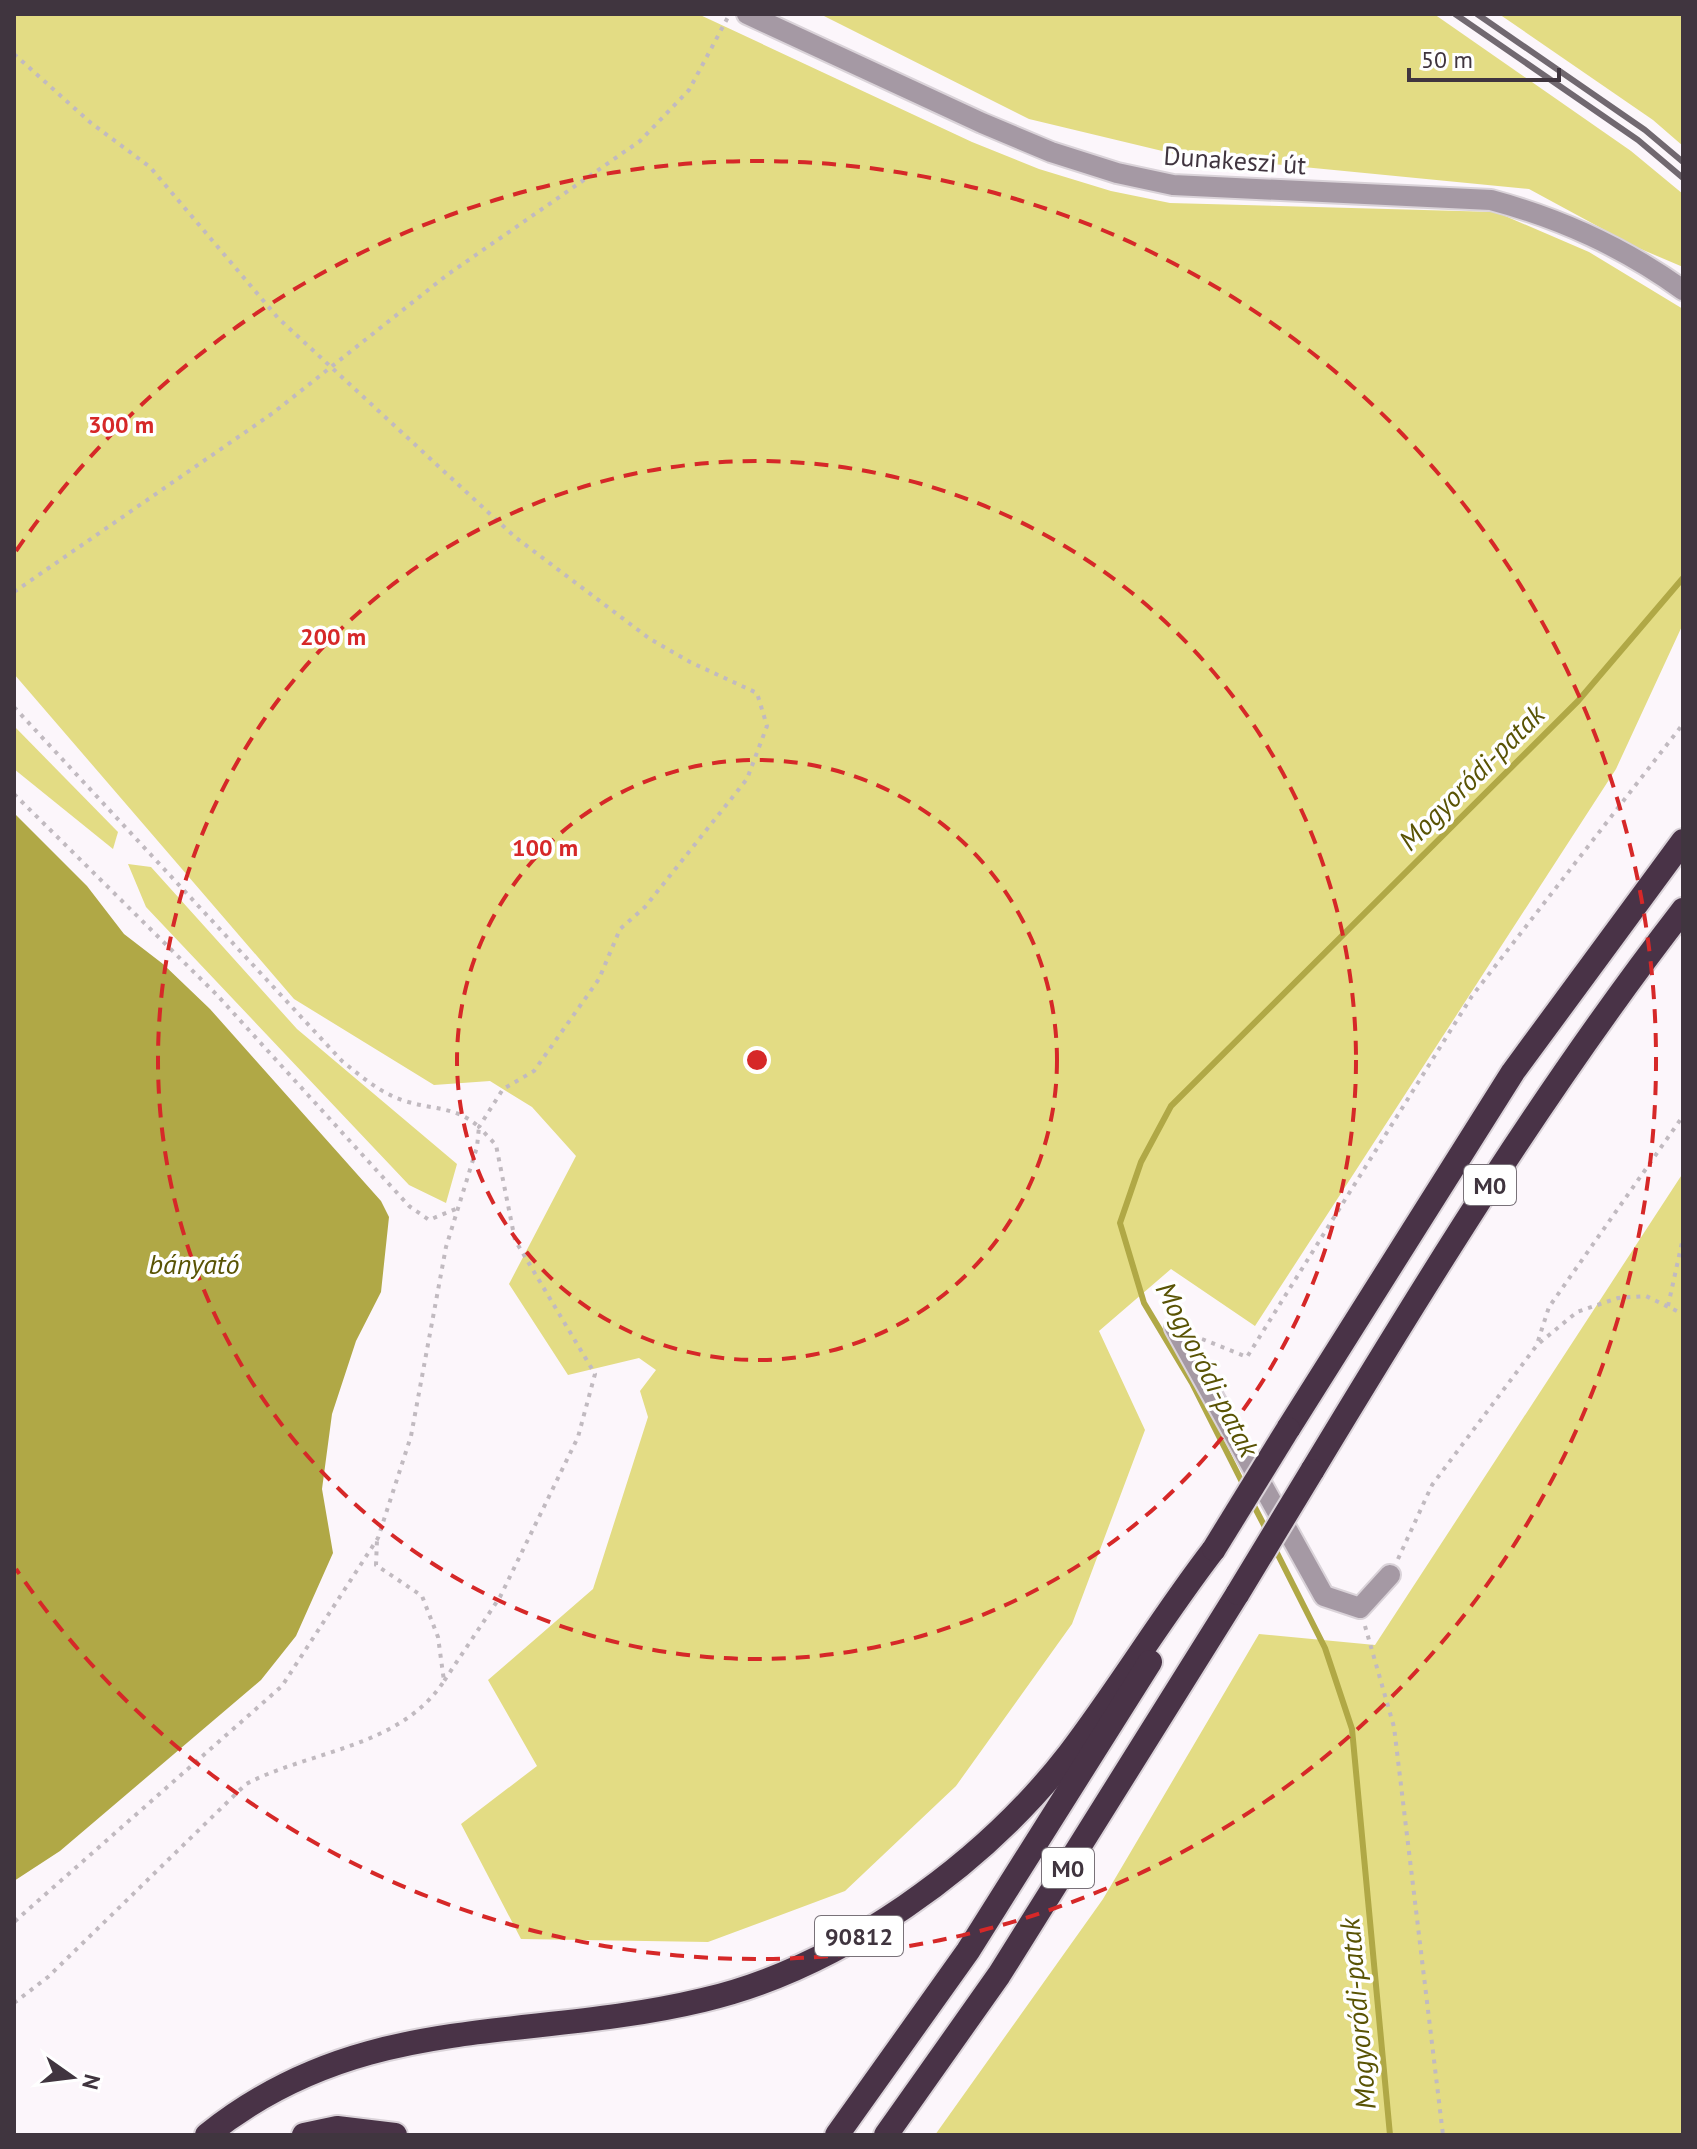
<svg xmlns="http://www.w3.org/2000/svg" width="1697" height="2149" viewBox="0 0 1697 2149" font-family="'PT Sans',sans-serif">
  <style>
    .green { fill: #e3dc84 }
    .water { fill: #b0a846 }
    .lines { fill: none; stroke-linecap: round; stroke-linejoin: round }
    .stream { stroke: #b0a846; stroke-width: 6 }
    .minor-casing { stroke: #dad3d9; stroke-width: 24 }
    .highway-casing { stroke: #dad3d9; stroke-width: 28 }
    .path { stroke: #c1bac0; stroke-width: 4; stroke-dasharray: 4 6; stroke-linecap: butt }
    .minor { stroke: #a599a4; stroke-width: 20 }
    .highway { stroke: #493347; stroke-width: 24 }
    .rail { stroke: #716870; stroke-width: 6 }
    .highway-bridge-casing { stroke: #dad3d9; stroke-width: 28; stroke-linecap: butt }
    .highway-bridge { stroke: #493347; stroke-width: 24 }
    .ring { fill: none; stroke: #d62828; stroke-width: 4; stroke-dasharray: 14 10 }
    .labels { text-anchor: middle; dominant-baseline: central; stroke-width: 7; stroke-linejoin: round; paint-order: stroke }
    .shield { fill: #fff; stroke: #797279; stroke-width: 2 }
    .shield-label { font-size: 24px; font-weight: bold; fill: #40353f }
    .street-label { font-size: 26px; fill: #40353f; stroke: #fff }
    .water-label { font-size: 28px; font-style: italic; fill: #595304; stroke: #fff }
    .centre { fill: #d62828; stroke: #fff; stroke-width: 4 }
    .ring-label { font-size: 24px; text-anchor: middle; font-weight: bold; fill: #d62828; stroke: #fff; stroke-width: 7; stroke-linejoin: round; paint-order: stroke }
  </style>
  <rect width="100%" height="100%" fill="#fcf6fb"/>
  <g class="green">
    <polygon points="14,14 698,14 972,142 1039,169 1111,191 1170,203 1496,212 1589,252 1683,309 1683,624 1616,769 1255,1326 1171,1269 1099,1331 1145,1430 1072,1624 956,1786 845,1891 708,1942 521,1939 461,1824 537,1766 488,1680 593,1589 648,1417 640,1391 656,1370 639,1358 568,1375 509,1284 576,1156 532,1107 490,1081 434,1085 294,999 14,674"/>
    <polygon points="820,14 1434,14 1631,151 1683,194 1683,267 1636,247 1529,189 1179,155 1029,119"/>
    <polygon points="1499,14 1683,14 1683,146 1653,120"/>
    <polygon points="14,726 118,832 113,849 14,769"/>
    <polygon points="128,864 151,867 297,1029 457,1164 446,1203 409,1185 146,907"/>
    <polygon points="1683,1173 1683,2135 935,2135 1103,1899 1259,1634 1375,1645"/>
  </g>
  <polygon class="water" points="14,813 87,886 124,934 163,964 210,1009 381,1201 389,1217 381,1292 356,1341 332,1414 322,1489 333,1553 296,1636 261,1680 60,1851 14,1881"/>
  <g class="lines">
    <g class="stream">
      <polyline points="1245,1488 1192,1383 1144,1303 1120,1223 1141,1162 1171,1106 1578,701 1683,578"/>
      <polyline points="1252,1502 1267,1531"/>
      <polyline points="1273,1545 1325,1648 1352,1729 1390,2135"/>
    </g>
    <g class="minor-casing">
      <g id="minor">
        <path d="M747 14 982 123 1051 152 1117 173 1173 185 1491 200C1562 219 1623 247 1683 290"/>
        <polyline points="1175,1328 1324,1596 1360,1608 1390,1575"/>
      </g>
    </g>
    <g class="highway-casing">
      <g id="highway">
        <polyline points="1288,1429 1513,1072 1683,841"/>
        <path d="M1312 1471C1428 1279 1546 1087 1683 910"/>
        <path d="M207 2135C363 2010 524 2043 703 2000 840 1968 983 1865 1069 1754 1120 1687 1163 1615 1214 1549"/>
        <polyline points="304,2135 337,2128 395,2135"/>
        <polyline points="837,2135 968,1951 1150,1662"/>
        <polyline points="886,2135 999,1975 1238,1593"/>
      </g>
    </g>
    <g class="path">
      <polyline points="14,54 91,123 150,167 278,318 515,537 650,639 690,662 757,693 767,726 747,779 645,907 620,929 599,979 534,1071 503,1089 479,1127 496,1145 515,1240 595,1374 578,1437 500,1597 444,1681"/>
      <polyline points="14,592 273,413 447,275 640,141 689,90 728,17"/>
      <path d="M14 707 342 1061C362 1077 380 1093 405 1101 433 1110 456 1106 479 1127L477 1147 446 1247 411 1436 378 1538 282 1686 14 1922"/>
      <polyline points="14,794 217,995 409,1206 429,1220 458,1208"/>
      <polyline points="1668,1306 1683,1238"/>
      <polyline points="1202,1339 1247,1357 1472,996 1683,724"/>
      <polyline points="1538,1341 1549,1307 1683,1116"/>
      <polyline points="1398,1559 1432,1485 1537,1345 1577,1312 1618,1298 1646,1296 1683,1314"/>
      <polyline points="1365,1626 1394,1727 1443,2135"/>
      <path d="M14 2003 48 1977 246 1784C311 1750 400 1748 444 1681L438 1637 422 1596 376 1565 377 1540"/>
    </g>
    <use href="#minor" class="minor"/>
    <use href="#highway" class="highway"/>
    <g class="rail">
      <polyline points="1455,14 1638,140 1683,178"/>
      <polyline points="1477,14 1645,130 1683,162"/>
    </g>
    <g class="highway-bridge-casing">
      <g id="highway-bridge">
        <polyline points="1214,1549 1288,1429"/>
        <polyline points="1238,1593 1312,1471"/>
      </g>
    </g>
    <use href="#highway-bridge" class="highway-bridge"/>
  </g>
  <g class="ring">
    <circle cx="757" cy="1060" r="300"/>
    <circle cx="757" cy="1060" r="599"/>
    <path d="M16 551A899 899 0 1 1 16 1569"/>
  </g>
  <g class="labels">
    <g class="shield">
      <rect x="1464" y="1165" width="52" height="40" rx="6"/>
      <rect x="1042" y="1848" width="52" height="40" rx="6"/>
      <rect x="815" y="1916" width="88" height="40" rx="6"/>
    </g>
    <g class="shield-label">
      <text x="1490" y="1185">M0</text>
      <text x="1068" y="1868">M0</text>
      <text x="859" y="1936">90812</text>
    </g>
    <g class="street-label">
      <text transform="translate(1235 160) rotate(4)">Dunakeszi út</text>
    </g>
    <g class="water-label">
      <text transform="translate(1471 777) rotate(-45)">Mogyoródi-patak</text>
      <text x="194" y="1263">bányató</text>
      <text transform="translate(1208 1369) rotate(63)">Mogyoródi-patak</text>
      <text transform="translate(1357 2014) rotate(-95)">Mogyoródi-patak</text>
    </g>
  </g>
  <circle cx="757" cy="1060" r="12" class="centre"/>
  <g class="ring-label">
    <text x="121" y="433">300 m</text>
    <text x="333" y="645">200 m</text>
    <text x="545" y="856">100 m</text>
  </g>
  <rect width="1697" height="2149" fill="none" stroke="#40353f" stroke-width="32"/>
  <g transform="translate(72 2077) rotate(104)" stroke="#ffffff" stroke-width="6" paint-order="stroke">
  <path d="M0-6L14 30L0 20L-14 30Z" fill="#40353f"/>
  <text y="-12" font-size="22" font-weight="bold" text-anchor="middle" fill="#40353f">N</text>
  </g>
  <path d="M1409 68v12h150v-12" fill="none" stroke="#40353f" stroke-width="4"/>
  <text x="1421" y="68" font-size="24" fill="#40353f" stroke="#ffffff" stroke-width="6" paint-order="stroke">50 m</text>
</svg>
